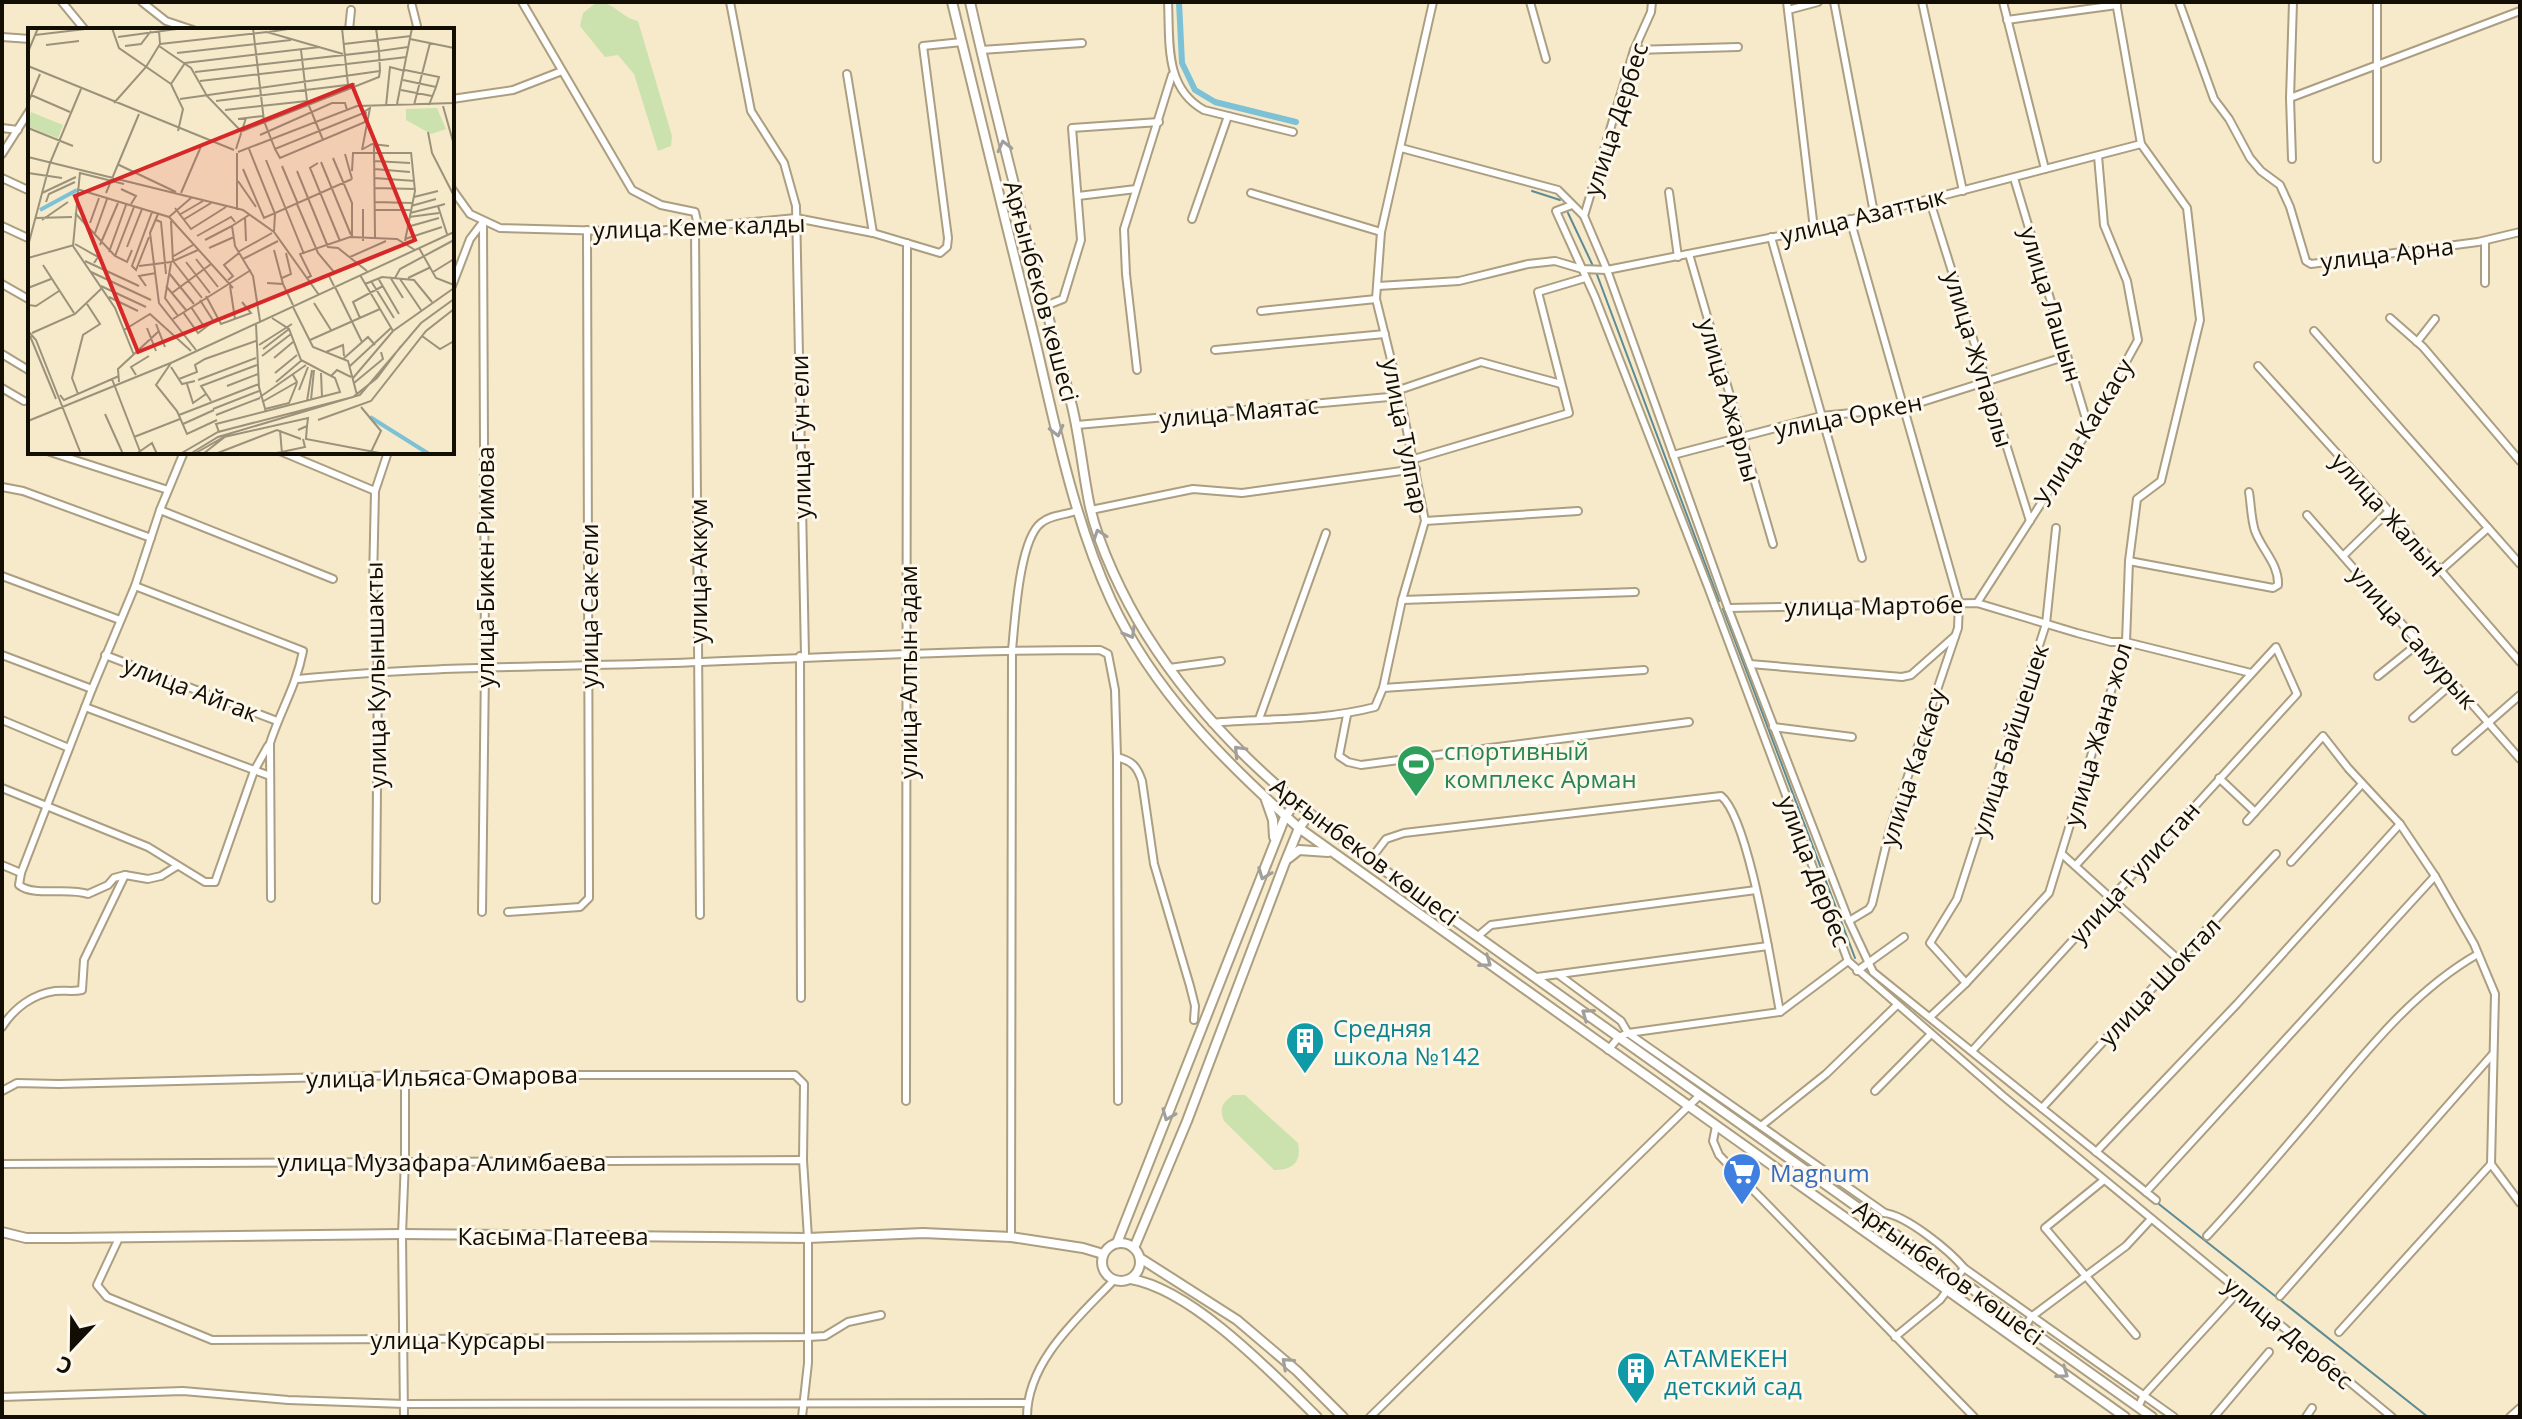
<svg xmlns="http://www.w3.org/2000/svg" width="2522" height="1419" viewBox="0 0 2522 1419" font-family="'Open Sans',sans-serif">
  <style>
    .green { fill: #cbe2ae }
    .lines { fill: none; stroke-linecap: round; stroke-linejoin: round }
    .stream { stroke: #5c8b96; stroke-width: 2 }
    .canal { stroke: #7cc1d5; stroke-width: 6 }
    .minor-casing { stroke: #ab9e81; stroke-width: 10 }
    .major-casing { stroke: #ab9e81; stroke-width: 12 }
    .minor { stroke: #fff; stroke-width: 6 }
    .major { stroke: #fff; stroke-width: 8 }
    .oneway { stroke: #a09f9b }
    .labels { text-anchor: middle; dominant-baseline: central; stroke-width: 6; stroke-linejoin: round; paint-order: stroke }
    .street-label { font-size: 24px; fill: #120e04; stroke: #fdf8eb }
    .leisure-label { font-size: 24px; fill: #27864d; stroke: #fdf8eb; text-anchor: start }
    .culture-label { font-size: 24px; fill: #0d838f; stroke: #fdf8eb; text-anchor: start }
    .shop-label { font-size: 24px; fill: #366cbe; stroke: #fdf8eb; text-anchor: start }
    .inset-river { fill: none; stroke: #7cc1d5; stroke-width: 4 }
    .inset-road { fill: none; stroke: #9b927b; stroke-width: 2 }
    .view { fill: #d62828; fill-opacity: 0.15; stroke: #d62828; stroke-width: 4 }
    .inset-edge { fill: none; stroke: #120e04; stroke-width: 4 }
  </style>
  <rect width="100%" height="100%" fill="#f7eaca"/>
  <g class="green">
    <path d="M597 2C614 2 622 18 638 21L672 136 671 146 658 151 634 74 618 55 605 57 580 26 583 13Z"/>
    <path d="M1233 1095H1245L1298 1143C1302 1163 1292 1170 1274 1170L1224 1121C1219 1108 1222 1103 1233 1095Z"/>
  </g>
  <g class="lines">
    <g class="stream">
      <polyline points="1532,191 1560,200"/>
      <polyline points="1568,213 1593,266"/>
      <polyline points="1596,272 1719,601"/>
      <polyline points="1723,609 1855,958"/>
      <polyline points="1866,972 1965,1050"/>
      <polyline points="2155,1201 2428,1417"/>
    </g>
    <polyline class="canal" points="1179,2 1182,63 1195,90 1215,102 1296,122"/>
    <g class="minor-casing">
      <g id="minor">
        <polyline points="62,2 85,30"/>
        <polyline points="142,2 166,21 193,30"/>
        <polyline points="522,2 632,190 661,205 695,212 697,221 695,228 700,915"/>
        <polyline points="730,2 751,111 784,163 796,206 805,656"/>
        <path d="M1168 2C1170 42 1164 88 1204 110L1293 132"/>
        <polyline points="1530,2 1546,59"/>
        <polyline points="1652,2 1651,12 1634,50 1584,216 1607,270 1728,608 1849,921 1873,972 2156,1200"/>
        <polyline points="1787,2 1814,229"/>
        <polyline points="1834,2 1874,213"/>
        <polyline points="1922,2 1963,191"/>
        <polyline points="2003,2 2045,169"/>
        <polyline points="2179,2 2214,99 2229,119 2250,158 2261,171 2280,185 2290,207 2306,261 2311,264 2478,242 2520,232"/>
        <polyline points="412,6 418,30"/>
        <polyline points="1788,10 1818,2"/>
        <polyline points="2007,20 2117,5"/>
        <polyline points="349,30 351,10"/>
        <polyline points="2,37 30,39"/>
        <polyline points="981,50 1082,43"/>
        <polyline points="1634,50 1738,47"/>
        <polyline points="847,74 873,233"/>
        <polyline points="2290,98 2520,11"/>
        <polyline points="452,99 513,90 562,71"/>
        <polyline points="2,128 18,130"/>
        <polyline points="1401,148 1558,190 1584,216"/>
        <polyline points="2,154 30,110"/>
        <polyline points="2292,159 2290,98 2293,2"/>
        <polyline points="2377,159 2377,2"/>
        <polyline points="2,178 30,191"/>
        <polyline points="2014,178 2089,429"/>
        <polyline points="452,189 470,214 500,228 646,232 796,218 873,233 940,253 947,247 948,238 923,46 962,42"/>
        <polyline points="1669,192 1678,257"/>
        <polyline points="1251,193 1381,232"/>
        <polyline points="1078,196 1136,189"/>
        <polyline points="1929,198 2030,521"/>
        <polyline points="1572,205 1556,211 1595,297 1708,587 1848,961 2003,1096 2392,1417"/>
        <polyline points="1192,219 1228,116"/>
        <polyline points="2,226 30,239"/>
        <polyline points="1771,237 1862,558"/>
        <polyline points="1689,254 1773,544"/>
        <polyline points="2485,283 2485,241"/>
        <polyline points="2,284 30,300"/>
        <polyline points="452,286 470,239 483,222"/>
        <polyline points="1378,286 1459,281 1528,264 1555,261 1582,269 1607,270 1814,229 2141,144"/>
        <polyline points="1045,306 1063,299 1081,240 1072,128 1159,122"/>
        <polyline points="1261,311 1376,299"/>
        <polyline points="2390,318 2423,347 2520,461"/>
        <polyline points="2314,331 2520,564"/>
        <polyline points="2417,342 2435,319"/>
        <polyline points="1215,350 1385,334"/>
        <polyline points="2,354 30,371"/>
        <polyline points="2258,366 2389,511 2520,662"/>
        <polyline points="1137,370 1126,274 1124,229 1172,75"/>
        <polyline points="2,388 24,401"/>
        <polyline points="1399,390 1481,362 1561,384"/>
        <polyline points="1077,425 1400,396"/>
        <polyline points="50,452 168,490"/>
        <polyline points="282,452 375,491"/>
        <polyline points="1673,455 1821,416 1903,408 2067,356"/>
        <polyline points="1414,459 1569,413 1538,292 1585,278"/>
        <polyline points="2,487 23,491 151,538"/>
        <polyline points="160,510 333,579"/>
        <polyline points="1091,510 1193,489 1242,493 1416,469"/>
        <polyline points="2307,515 2520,759"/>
        <polyline points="1425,521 1578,511"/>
        <polyline points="2343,556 2389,511"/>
        <path d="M2129 561 2273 588 2278 585C2279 564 2262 550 2255 531 2251 519 2251 504 2249 492"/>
        <polyline points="2441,570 2488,528"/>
        <polyline points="2,576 120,620"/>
        <path d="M135 586 303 651C296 687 281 709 270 743L271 898"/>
        <polyline points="1402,600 1635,592"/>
        <polyline points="1977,603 2089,429 2138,340 2127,281 2104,225 2098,156"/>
        <polyline points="1728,608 1977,603 2077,633 2111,642 2126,642 2251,673"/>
        <polyline points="2,655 92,689"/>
        <polyline points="105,655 277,721"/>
        <polyline points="800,656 801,998"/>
        <polyline points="1750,664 1902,677 1911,675 1955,636"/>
        <polyline points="1169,668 1221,661"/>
        <polyline points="2378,676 2419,643"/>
        <path d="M298 679C423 666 549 667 674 663 816 658 958 650 1100 650L1108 654 1115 690 1117 757 1118 1101"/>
        <polyline points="1383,688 1644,670"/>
        <polyline points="85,707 270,776"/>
        <polyline points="1347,715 1339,756 1348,762 1361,765 1689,722"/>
        <polyline points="2413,718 2453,683"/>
        <polyline points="1259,719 1326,533"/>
        <polyline points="2,720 69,748"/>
        <path d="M1212 723C1267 718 1321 721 1375 707L1383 688 1402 600 1425 521 1400 396 1376 299 1381 232 1433 2"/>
        <polyline points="1773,727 1852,737"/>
        <polyline points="2456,751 2520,695"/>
        <path d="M1117 757C1132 761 1137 766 1142 781L1154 864 1190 986 1195 1006 1194 1020"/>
        <polyline points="2219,778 2255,812"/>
        <polyline points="2,788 148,847 205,882 215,882 254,771 268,746"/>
        <polyline points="2247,821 2323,736 2348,768 2400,824 2435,876 2474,944 2495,994 2491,1164 2520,1203"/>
        <polyline points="2062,854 2179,960"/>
        <path d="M1370 860 1386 839 1404 833 1721 796C1749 818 1772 971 1780 1012"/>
        <polyline points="2291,862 2362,784"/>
        <polyline points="2,865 21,873"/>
        <path d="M177 866 161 876 148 879 125 875 114 878 108 885 88 894C68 887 34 897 19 885L21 873 92 689 135 586 160 510 184 452"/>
        <polyline points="376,900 378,671 373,582 375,491 388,452"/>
        <polyline points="482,912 485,667 483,222"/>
        <polyline points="508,912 580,907 589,898 587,230"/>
        <polyline points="1849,921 1869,909 1872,904 1890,829 1958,628 1959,602 1850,219"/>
        <polyline points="1478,936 1491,925 1756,890"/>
        <polyline points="1857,971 1904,937"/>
        <polyline points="1559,975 1621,1021 1628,1033 1885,1213"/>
        <polyline points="1537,977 1768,946"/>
        <polyline points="1966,983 1930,943 1957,899 2046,624 2056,528"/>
        <polyline points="1930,1017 1966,983 2049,893 2126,642 2129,561 2137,499 2161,481 2200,320 2187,208 2141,144 2116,2"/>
        <path d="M2 1027C14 1008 33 994 55 991 64 990 73 992 82 990L84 960 125 875"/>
        <polyline points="1608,1050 1619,1037 1628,1033 1780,1012 1848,961"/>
        <polyline points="1972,1051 2297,694 2276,647 2076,865"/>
        <polyline points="2,1091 17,1083 59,1084 405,1075 795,1075 804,1084 803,1160"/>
        <polyline points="1875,1091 1931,1034"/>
        <polyline points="906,1101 907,243"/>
        <polyline points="2042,1108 2276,854"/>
        <polyline points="1716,1126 1713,1141 1719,1155 1974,1417"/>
        <polyline points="1761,1126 1826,1074 1897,1005"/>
        <polyline points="2096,1152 2237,1004 2400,824"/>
        <polyline points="2,1164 803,1160 808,1238 808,1363 802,1417"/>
        <polyline points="2104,1180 2045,1228 2136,1335"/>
        <polyline points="2146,1192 2435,876"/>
        <path d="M1884 1213C1906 1215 1950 1251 1964 1268L1940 1300 1895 1337"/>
        <path d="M2207 1236C2243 1197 2278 1156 2312 1116 2361 1058 2411 992 2478 954"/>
        <path d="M1011 1237 1012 650C1015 621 1019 540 1041 523 1050 515 1065 515 1076 511"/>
        <polyline points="119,1238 97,1285 107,1297 212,1340 808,1337 825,1336 848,1322 881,1315"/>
        <polyline points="1964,1268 2174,1417"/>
        <polyline points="2280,1296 2492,1055"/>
        <polyline points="2025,1327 2031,1317 2126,1246 2151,1219"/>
        <polyline points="2339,1332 2491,1164"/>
        <polyline points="2,1397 183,1391 288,1400 405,1404 1027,1403"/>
        <polyline points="2138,1407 2144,1395 2240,1290"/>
        <polyline points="404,1417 402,1234 405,1160 405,1075"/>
        <path d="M1027 1417C1027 1361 1078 1318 1114 1280"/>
        <polyline points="1370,1417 1700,1095"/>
        <polyline points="2214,1417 2269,1352"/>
        <polyline points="2306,1417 2312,1408"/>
        <polyline points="2510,1417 2520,1408"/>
      </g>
    </g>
    <g class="major-casing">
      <g id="major">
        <path d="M952 2C978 112 1006 222 1033 332 1055 423 1072 515 1111 600 1153 691 1226 763 1299 828L2125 1417"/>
        <path d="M970 2C1001 138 1036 272 1072 406 1080 439 1083 474 1090 507 1099 547 1124 599 1146 634 1205 728 1282 795 1370 860L2152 1417"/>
        <polyline points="1266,800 1273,820 1274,837"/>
        <polyline points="1289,858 1299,850 1328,852"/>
        <polyline points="2,1232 26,1238 66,1238 402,1234 808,1238 923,1233 1011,1237 1083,1248 1103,1254"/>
        <polyline points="1117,1243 1285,817 1295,803"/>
        <circle cx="1121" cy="1262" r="19"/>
        <polyline points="1134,1248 1187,1121 1284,865 1299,828 1309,815"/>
        <polyline points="1140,1258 1237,1320 1297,1371 1343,1417"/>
        <path d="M1131 1279C1193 1290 1272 1373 1317 1417"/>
      </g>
    </g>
    <use href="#minor" class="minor"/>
    <use href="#major" class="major"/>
  </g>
  <defs><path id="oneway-chevron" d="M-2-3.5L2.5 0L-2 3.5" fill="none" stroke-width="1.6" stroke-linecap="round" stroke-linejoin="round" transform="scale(2)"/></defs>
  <g class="oneway">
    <use href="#oneway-chevron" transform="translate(1004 146) rotate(-104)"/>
    <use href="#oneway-chevron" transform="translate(1057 431) rotate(76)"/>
    <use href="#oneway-chevron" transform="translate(1099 535) rotate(-109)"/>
    <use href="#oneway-chevron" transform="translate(1130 633) rotate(60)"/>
    <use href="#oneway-chevron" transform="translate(1239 751) rotate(-134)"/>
    <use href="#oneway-chevron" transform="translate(1264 874) rotate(111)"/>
    <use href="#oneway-chevron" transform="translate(1486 962) rotate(35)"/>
    <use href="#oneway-chevron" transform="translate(1587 1014) rotate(-144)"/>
    <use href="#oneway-chevron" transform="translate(1168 1115) rotate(112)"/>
    <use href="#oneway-chevron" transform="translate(1287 1363) rotate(-138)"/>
    <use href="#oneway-chevron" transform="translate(2063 1373) rotate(35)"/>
  </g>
  <defs>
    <g id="stadium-pin" transform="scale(2)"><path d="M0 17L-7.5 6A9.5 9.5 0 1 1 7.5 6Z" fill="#2e9e5b" stroke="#fdf8eb"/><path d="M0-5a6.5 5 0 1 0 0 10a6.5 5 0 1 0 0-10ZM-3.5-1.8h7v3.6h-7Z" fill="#fff"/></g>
    <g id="building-pin" transform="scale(2)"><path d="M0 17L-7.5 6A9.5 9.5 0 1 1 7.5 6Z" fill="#0f9aa8" stroke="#fdf8eb"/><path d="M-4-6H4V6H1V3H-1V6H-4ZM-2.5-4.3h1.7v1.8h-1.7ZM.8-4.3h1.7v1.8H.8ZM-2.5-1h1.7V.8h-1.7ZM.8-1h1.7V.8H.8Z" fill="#fff"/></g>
    <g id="supermarket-pin" transform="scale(2)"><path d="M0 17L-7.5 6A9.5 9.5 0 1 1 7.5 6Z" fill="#3f7fe0" stroke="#fdf8eb"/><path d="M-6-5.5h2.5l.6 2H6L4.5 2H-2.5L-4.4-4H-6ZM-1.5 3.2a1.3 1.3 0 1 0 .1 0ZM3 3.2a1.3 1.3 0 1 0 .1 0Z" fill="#fff"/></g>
  </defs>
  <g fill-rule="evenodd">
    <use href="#stadium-pin" x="1416" y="764"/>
    <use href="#building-pin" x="1305" y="1041"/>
    <use href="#supermarket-pin" x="1742" y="1172"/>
    <use href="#building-pin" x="1636" y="1371"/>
  </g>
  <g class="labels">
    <g class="street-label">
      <text transform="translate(1615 119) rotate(-72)">улица Дербес</text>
      <text transform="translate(1863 215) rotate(-14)">улица Азаттык</text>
      <text transform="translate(699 226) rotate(-2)">улица Кеме калды</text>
      <text transform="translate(2387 253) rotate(-7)">улица Арна</text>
      <text transform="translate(1042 291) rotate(75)">Арғынбеков көшесі</text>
      <text transform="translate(2052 304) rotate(73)">улица Лашын</text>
      <text transform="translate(1979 359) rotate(73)">улица Жупарлы</text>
      <text transform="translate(1730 400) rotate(74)">улица Ажарлы</text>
      <text transform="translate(1239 411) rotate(-5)">улица Маятас</text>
      <text transform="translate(1848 415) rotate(-11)">улица Оркен</text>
      <text transform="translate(2083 432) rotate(-59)">Улица Каскасу</text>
      <text transform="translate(1406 436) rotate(79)">улица Тулпар</text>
      <text transform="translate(800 437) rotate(-91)">улица Гун ели</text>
      <text transform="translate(2389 514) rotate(48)">улица Жалын</text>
      <text transform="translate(484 567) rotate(-90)">улица Бикен Римова</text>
      <text transform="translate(697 571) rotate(-90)">улица Аккум</text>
      <text transform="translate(1874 605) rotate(-1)">улица Мартобе</text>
      <text transform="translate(588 606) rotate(-90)">улица Сак ели</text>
      <text transform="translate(2414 637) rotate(49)">улица Самурык</text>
      <text transform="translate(907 672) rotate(-90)">улица Алтын адам</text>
      <text transform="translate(375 675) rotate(-91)">улица Кулыншакты</text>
      <text transform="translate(191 688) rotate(21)">улица Айгак</text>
      <text transform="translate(2097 734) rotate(-74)">улица Жана жол</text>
      <text transform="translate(2009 740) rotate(-72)">улица Байшешек</text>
      <text transform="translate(1912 767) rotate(-72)">улица Каскасу</text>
      <text transform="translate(1365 851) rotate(37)">Арғынбеков көшесі</text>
      <text transform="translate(1815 871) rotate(69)">улица Дербес</text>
      <text transform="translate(2134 872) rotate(-48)">улица Гулистан</text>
      <text transform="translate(2159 981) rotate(-47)">улица Шоктал</text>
      <text transform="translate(442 1076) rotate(-1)">улица Ильяса Омарова</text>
      <text x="442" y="1161">улица Музафара Алимбаева</text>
      <text x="553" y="1235">Касыма Патеева</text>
      <text transform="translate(1949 1272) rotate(36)">Арғынбеков көшесі</text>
      <text transform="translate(2289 1332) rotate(40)">улица Дербес</text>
      <text x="458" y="1339">улица Курсары</text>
    </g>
    <g class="leisure-label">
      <text x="1444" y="750">спортивный<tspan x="1444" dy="28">комплекс Арман</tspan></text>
    </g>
    <g class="culture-label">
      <text x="1333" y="1027">Средняя<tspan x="1333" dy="28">школа №142</tspan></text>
      <text x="1664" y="1357">АТАМЕКЕН<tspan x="1664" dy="28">детский сад</tspan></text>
    </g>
    <g class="shop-label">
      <text x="1770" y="1172">Magnum</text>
    </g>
  </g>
  <g transform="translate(28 28)">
    <rect width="426" height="426" fill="#f7eaca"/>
    <path d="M409 80 418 101 403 106 378 92V81ZM3 84 35 97 30 110 0 99Z" fill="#cbe2ae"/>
    <path class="inset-river" d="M12 182 49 162M342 389 401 426"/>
    <path class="inset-road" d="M84 0 91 20 143 56M225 0 236 93 247 121 338 84M314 0 320 57M241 4 266 0M7 7 66 0M90 9 156 0M382 11 426 20M132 16 239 4 315 26M316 16 383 8M18 17 51 13M97 18 113 16 123 3M131 18 163 40 179 68 211 101M273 22 279 73 295 112M0 24 10 0M149 25 263 12M0 38 206 122M377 42 411 49 408 59M352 43 351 23 380 19M167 44 351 23 348 0M375 52 408 59 401 77M172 53 379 29M373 62 404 68M3 67 42 84M152 71 352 43M188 73 327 56M0 75 12 46M86 75 118 39 132 16 131 3M369 76 384 0M386 77 402 15M358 78 362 39 377 43M415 78 426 117M197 82 279 73M210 91 235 88M0 100 45 118M150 103 155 81 143 56 157 35 292 19M212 104 351 49 352 43M400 104 404 125 426 168M232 107 304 75H317L319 82M346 117 347 210M208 121 218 90M221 121 247 186 246 204M247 121 252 130 337 94 338 84M335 121 344 116 361 118M334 122 342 80 336 84M210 124 329 78 426 75M317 126 324 151M0 129 215 182 246 204 291 267M305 130 324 175V209M238 132 276 226M346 133 382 135M293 134 323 207M290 135 282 140 312 213M89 136 148 164M254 138 270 176M215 141 236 190 324 151M346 141 382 144M269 143 300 219 310 220 339 243M324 143 325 125H383M52 144 45 218 87 280 106 327M0 145 34 150M52 145 96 156M346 150 387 153M210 153 228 179M346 160 387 161M49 161 141 189 205 260M93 161 108 168 103 176M14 165 48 149M78 165 111 86M153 165 174 116M386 169 410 163M18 174 21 166 47 154M346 174 384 175M269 176 290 225 306 244 301 248 306 258M417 176 410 178 419 206M383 178 408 171M147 180 163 201 198 179M335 181V213M209 182V125M346 182H382M47 185 87 228 99 234 104 222M382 185 410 178M130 186 122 205 131 275 168 322M151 187 175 173M221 187 204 198 207 218 225 248 232 293M141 189 163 170M217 189 218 213M381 189 411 185M8 190 44 189M14 192 40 174M128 192 133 194 138 246M155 192 183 175M143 193 145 233 174 270M62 195 71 170M379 199 411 190M67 205 79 171M169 208 203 189 207 194M121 209 108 242 104 238 124 184M377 211 414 199M177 212 204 198M377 213 387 163 383 124M47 216 70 229 66 235M72 217 90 175M0 218 22 135 53 61M99 219 114 181M181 220 206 209M391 220 408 250 426 257M246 222 255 256M81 224 98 177M210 224 244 205M87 228 106 179M144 229 165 217M322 229 358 213M0 230 46 217M168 231 190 259M215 231 250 213M57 233 111 258M158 234 182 265M143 235 137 270 150 288M15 237 46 285M111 238 143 234 170 222M63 244 123 272M405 244 426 231M141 245 166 276M332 247 365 303M362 249 375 270M254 250 263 246 258 225M279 250 283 248 272 226 322 209 369 211 387 222M350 250 371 286M367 250 372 241 426 212M380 250 403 239M372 251 393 282M200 252 205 248 196 237 211 225M343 253 366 290M239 255 255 256 265 277M337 256 354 249 386 252 404 274M73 258 118 279M118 258 111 248 128 245M138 258 158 282M202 258 207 291M307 259 334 314M0 260 23 251M144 265 183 236M178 268 193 296 223 285 214 274M81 269 110 283M172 272 186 294M286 275 303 302M0 277 8 278 31 263M163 279 177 300M265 279 285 319 320 333 329 367M155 284 170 305 190 290M332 290 325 274 355 258M145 291 223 242M128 296 137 319M228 296 231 359 238 384M119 300 128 323M96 302 122 286 163 323M0 303 8 312 53 426M4 305 47 286 74 260M2 308 28 371M394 308 412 321 426 313M282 312 352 281M231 317 264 296M235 321 261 301M298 324 315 317 316 328M234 328 263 306M246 330 265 314M315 331 340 309 347 317M143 335 128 357 149 383 159 406 189 392M322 338 363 300M143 339 154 356 167 353M247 345 269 327M293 345 294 369M108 347 103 339 121 328M303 348 309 342 323 349M325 350 365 303 426 260M84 351 113 426M151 351 169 344 167 337 177 331 228 313M170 352 228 330M91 354 90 341 131 303M248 354 274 332M326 355 355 331 353 324M159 356 165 375 178 366M199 358 230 346M271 362 280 339M50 366 44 350 55 307 72 296 59 276M32 367 36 372 91 348M232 369 278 337M283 372 286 342M183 373 173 358 229 337M279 373 284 342M234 374 269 354 265 347M333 379 353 403 343 424M185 381 231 363M237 381 261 375 269 355M77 386 95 426M151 387 231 356M188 387 232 370M290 392 343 373 398 303 426 281M0 393 145 334 426 204M155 396 186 382M279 398 278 411 357 426M252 402 254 426M191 404 188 396 312 364 307 350 273 332 261 301 244 290M106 409 152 391M108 426 124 415 129 426M152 426 190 404 325 369 349 350 373 318M162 426 190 409 332 367 393 295 426 271M166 426 196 409 280 390 279 398 270 402M175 426 198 408M187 426 249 402 273 411M244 426 277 419 275 411"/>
    <path class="view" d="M324 57 387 212 110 324 47 168Z"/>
    <rect width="426" height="426" class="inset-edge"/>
  </g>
  <rect width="2522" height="1419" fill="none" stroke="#120e04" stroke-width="8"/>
  <g transform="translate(72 1347) rotate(202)" stroke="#fdf8eb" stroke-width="6" paint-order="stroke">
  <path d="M0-6L14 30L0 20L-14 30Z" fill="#120e04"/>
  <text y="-12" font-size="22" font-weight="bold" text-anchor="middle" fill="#120e04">С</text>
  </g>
</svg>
